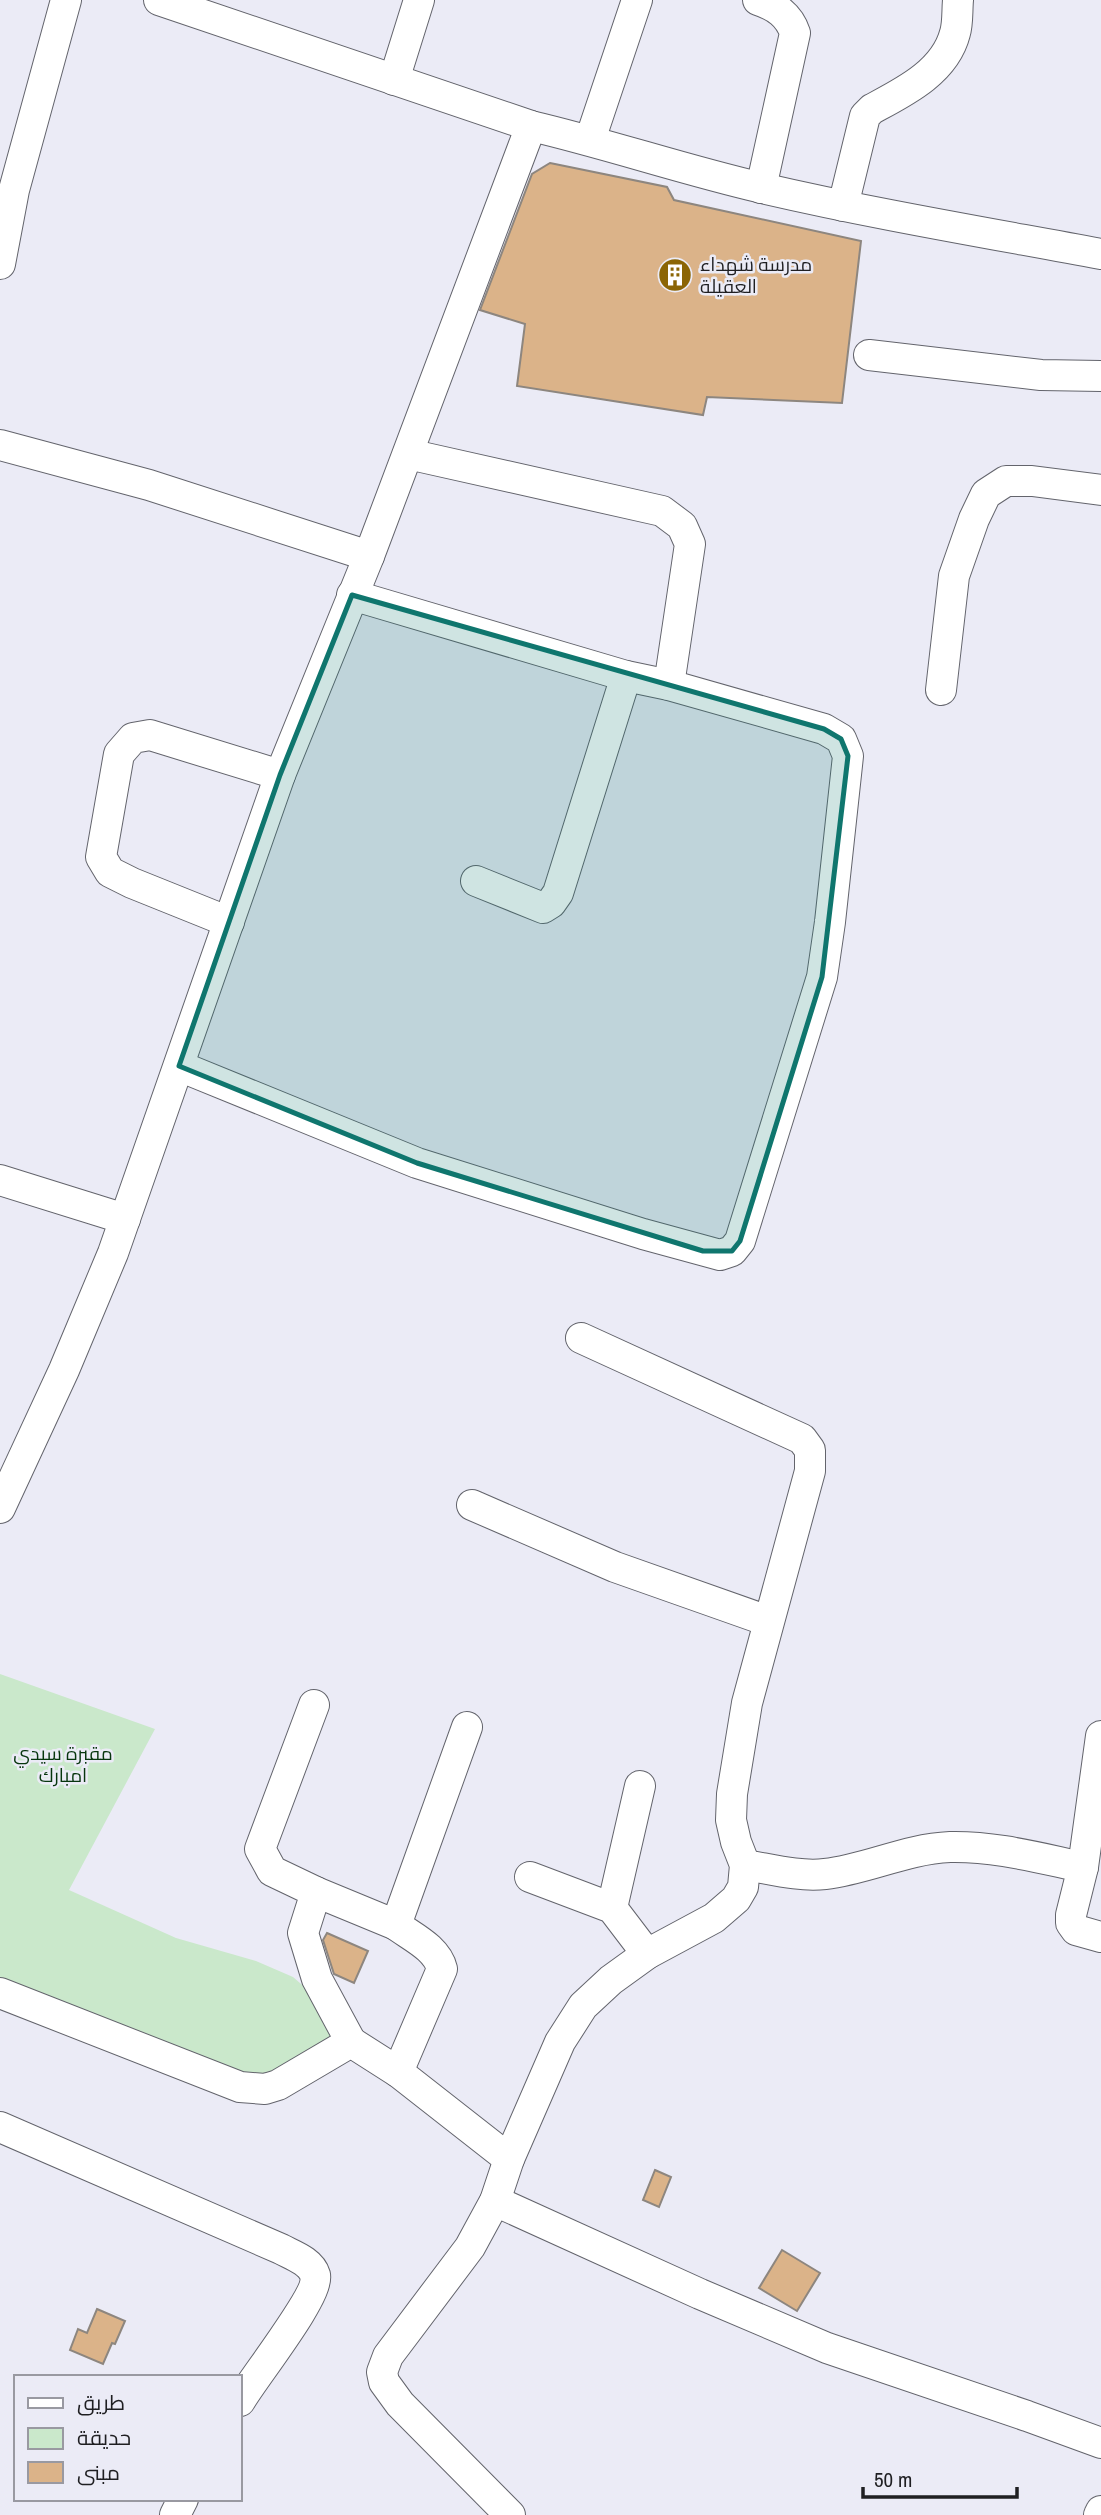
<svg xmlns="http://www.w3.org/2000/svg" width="1101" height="2515" viewBox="0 0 1101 2515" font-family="'Archivo Narrow',Cairo,sans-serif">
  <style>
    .green { fill: #cae8cb }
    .building { fill: #dbb389; stroke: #8d867f; stroke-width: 2 }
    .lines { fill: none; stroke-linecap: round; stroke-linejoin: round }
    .minor-casing { stroke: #63646c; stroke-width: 32 }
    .minor { stroke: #fff; stroke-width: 30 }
    .marked { fill: #0f766e; fill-opacity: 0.2; stroke: #0f766e; stroke-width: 5; stroke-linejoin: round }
    .labels { text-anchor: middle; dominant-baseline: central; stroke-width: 5; stroke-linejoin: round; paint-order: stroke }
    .poi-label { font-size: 19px; fill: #1f1f22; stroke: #ebebf6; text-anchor: start }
    .park-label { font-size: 19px; fill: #07360e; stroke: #ebebf6 }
  </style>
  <rect width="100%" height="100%" fill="#ebebf6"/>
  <polygon class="green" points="0,1674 155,1729 69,1890 176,1938 256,1961 293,1977 329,2008 339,2031 260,2087 0,1986"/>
  <g class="building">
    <polygon points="550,163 667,187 674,200 861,241 842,403 707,397 703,415 517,386 525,324 480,310 532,174"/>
    <polygon points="327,1933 368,1951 354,1983 334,1974 323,1940"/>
    <polygon points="655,2170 671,2177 659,2207 643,2200"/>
    <polygon points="782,2250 820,2273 797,2311 759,2288"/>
    <polygon points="97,2309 125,2321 115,2344 112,2343 103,2364 70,2350 78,2329 87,2333"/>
  </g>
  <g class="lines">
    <g class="minor-casing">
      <g id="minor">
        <path d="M159 0 531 126C608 144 684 170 762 188 874 214 988 233 1101 254"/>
        <path d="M758 0C776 6 789 15 795 33L761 188"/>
        <polyline points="394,80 419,0"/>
        <polyline points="590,140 637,0"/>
        <path d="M843 206 865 116 872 109C904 92 945 72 955 33 958 23 957 11 958 0"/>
        <polyline points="0,264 14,190 66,0"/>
        <polyline points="869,355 1041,375 1101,376"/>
        <polyline points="0,445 149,485 369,556"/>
        <polyline points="408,454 662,511 682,526 690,544 669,685"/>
        <polyline points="941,690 954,576 974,519 986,494 1006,481 1032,481 1101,490"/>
        <polyline points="476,881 543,908 551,903 558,893 626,676"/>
        <polyline points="229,922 132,883 110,872 101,857 119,754 133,738 150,735 280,775"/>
        <polyline points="179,1066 417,1163 643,1234 720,1255 732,1251 740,1241 822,977 830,922 848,756 841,739 824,729 669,685 626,676 352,595"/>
        <polyline points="0,1180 125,1219"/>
        <polyline points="472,1505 615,1567 768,1621"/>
        <polyline points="0,1508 64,1370 113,1253 280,775 369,556 531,126"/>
        <polyline points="314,1705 260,1849 272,1871 316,1892 303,1933 317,1979 351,2042"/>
        <polyline points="1101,1736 1083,1867 1071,1915 1071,1923 1076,1930 1101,1937"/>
        <path d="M745 1865C770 1869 799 1877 825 1874 868 1869 905 1849 950 1847 995 1846 1039 1858 1083 1867"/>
        <polyline points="530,1877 612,1908 647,1954"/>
        <polyline points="316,1892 396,1925 467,1727"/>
        <polyline points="612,1908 640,1786"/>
        <path d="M396 1925C412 1937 437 1948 442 1969L398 2072"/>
        <polyline points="0,1993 240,2087 265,2089 278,2085 351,2042 398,2072 509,2159"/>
        <path d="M0 2127 281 2249C292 2255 311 2261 315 2275 320 2295 253 2378 240 2401"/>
        <polyline points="495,2201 700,2294 827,2348 1027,2416 1101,2443"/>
        <polyline points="175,2515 183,2499"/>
        <polyline points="510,2515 400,2404 384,2382 382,2372 388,2356 470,2247 495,2201 509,2159 560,2042 583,2006 611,1980 647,1954 714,1918 736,1899 743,1887 745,1865 736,1842 731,1820 732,1794 747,1703 810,1471 810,1450 802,1439 581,1338"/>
        <polyline points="1099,2515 1101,2511"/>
      </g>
    </g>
    <use href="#minor" class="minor"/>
  </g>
  <path class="marked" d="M352 595 824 729 841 739 848 756 822 977 740 1241 732 1251H703L417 1163 179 1066 280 775Z"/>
  <defs>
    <g id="building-disc" transform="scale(1.75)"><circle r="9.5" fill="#8b6505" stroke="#ebebf6"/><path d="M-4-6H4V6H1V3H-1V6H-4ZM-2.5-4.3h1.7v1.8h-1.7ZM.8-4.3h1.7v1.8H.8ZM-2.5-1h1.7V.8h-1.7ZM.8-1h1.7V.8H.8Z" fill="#fff"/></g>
  </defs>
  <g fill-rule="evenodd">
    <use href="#building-disc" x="675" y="275"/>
  </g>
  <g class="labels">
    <g class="poi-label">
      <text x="700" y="264">مدرسة شهداء<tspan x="700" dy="22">العقيلة</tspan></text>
    </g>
    <g class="park-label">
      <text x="63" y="1753">مقبرة سيدي<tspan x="63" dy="22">امبارك</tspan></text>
    </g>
  </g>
  <rect x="14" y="2375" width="228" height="126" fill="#ebebf6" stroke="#9999a1" stroke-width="2"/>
  <rect x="28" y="2398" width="35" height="10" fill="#ffffff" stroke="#9999a1" stroke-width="2"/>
  <text x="77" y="2410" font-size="21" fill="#1f1f22">طريق</text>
  <rect x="28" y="2428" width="35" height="21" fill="#cae8cb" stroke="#9999a1" stroke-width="2"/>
  <text x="77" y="2445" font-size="21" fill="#1f1f22">حديقة</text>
  <rect x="28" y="2462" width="35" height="21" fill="#dbb389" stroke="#9999a1" stroke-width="2"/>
  <text x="77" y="2480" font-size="21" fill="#1f1f22">مبنى</text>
  <path d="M863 2487v10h154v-10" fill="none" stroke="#1f1f22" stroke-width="3.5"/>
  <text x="874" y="2487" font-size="21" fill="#1f1f22" stroke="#ebebf6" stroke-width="5" paint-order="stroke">50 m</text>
</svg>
